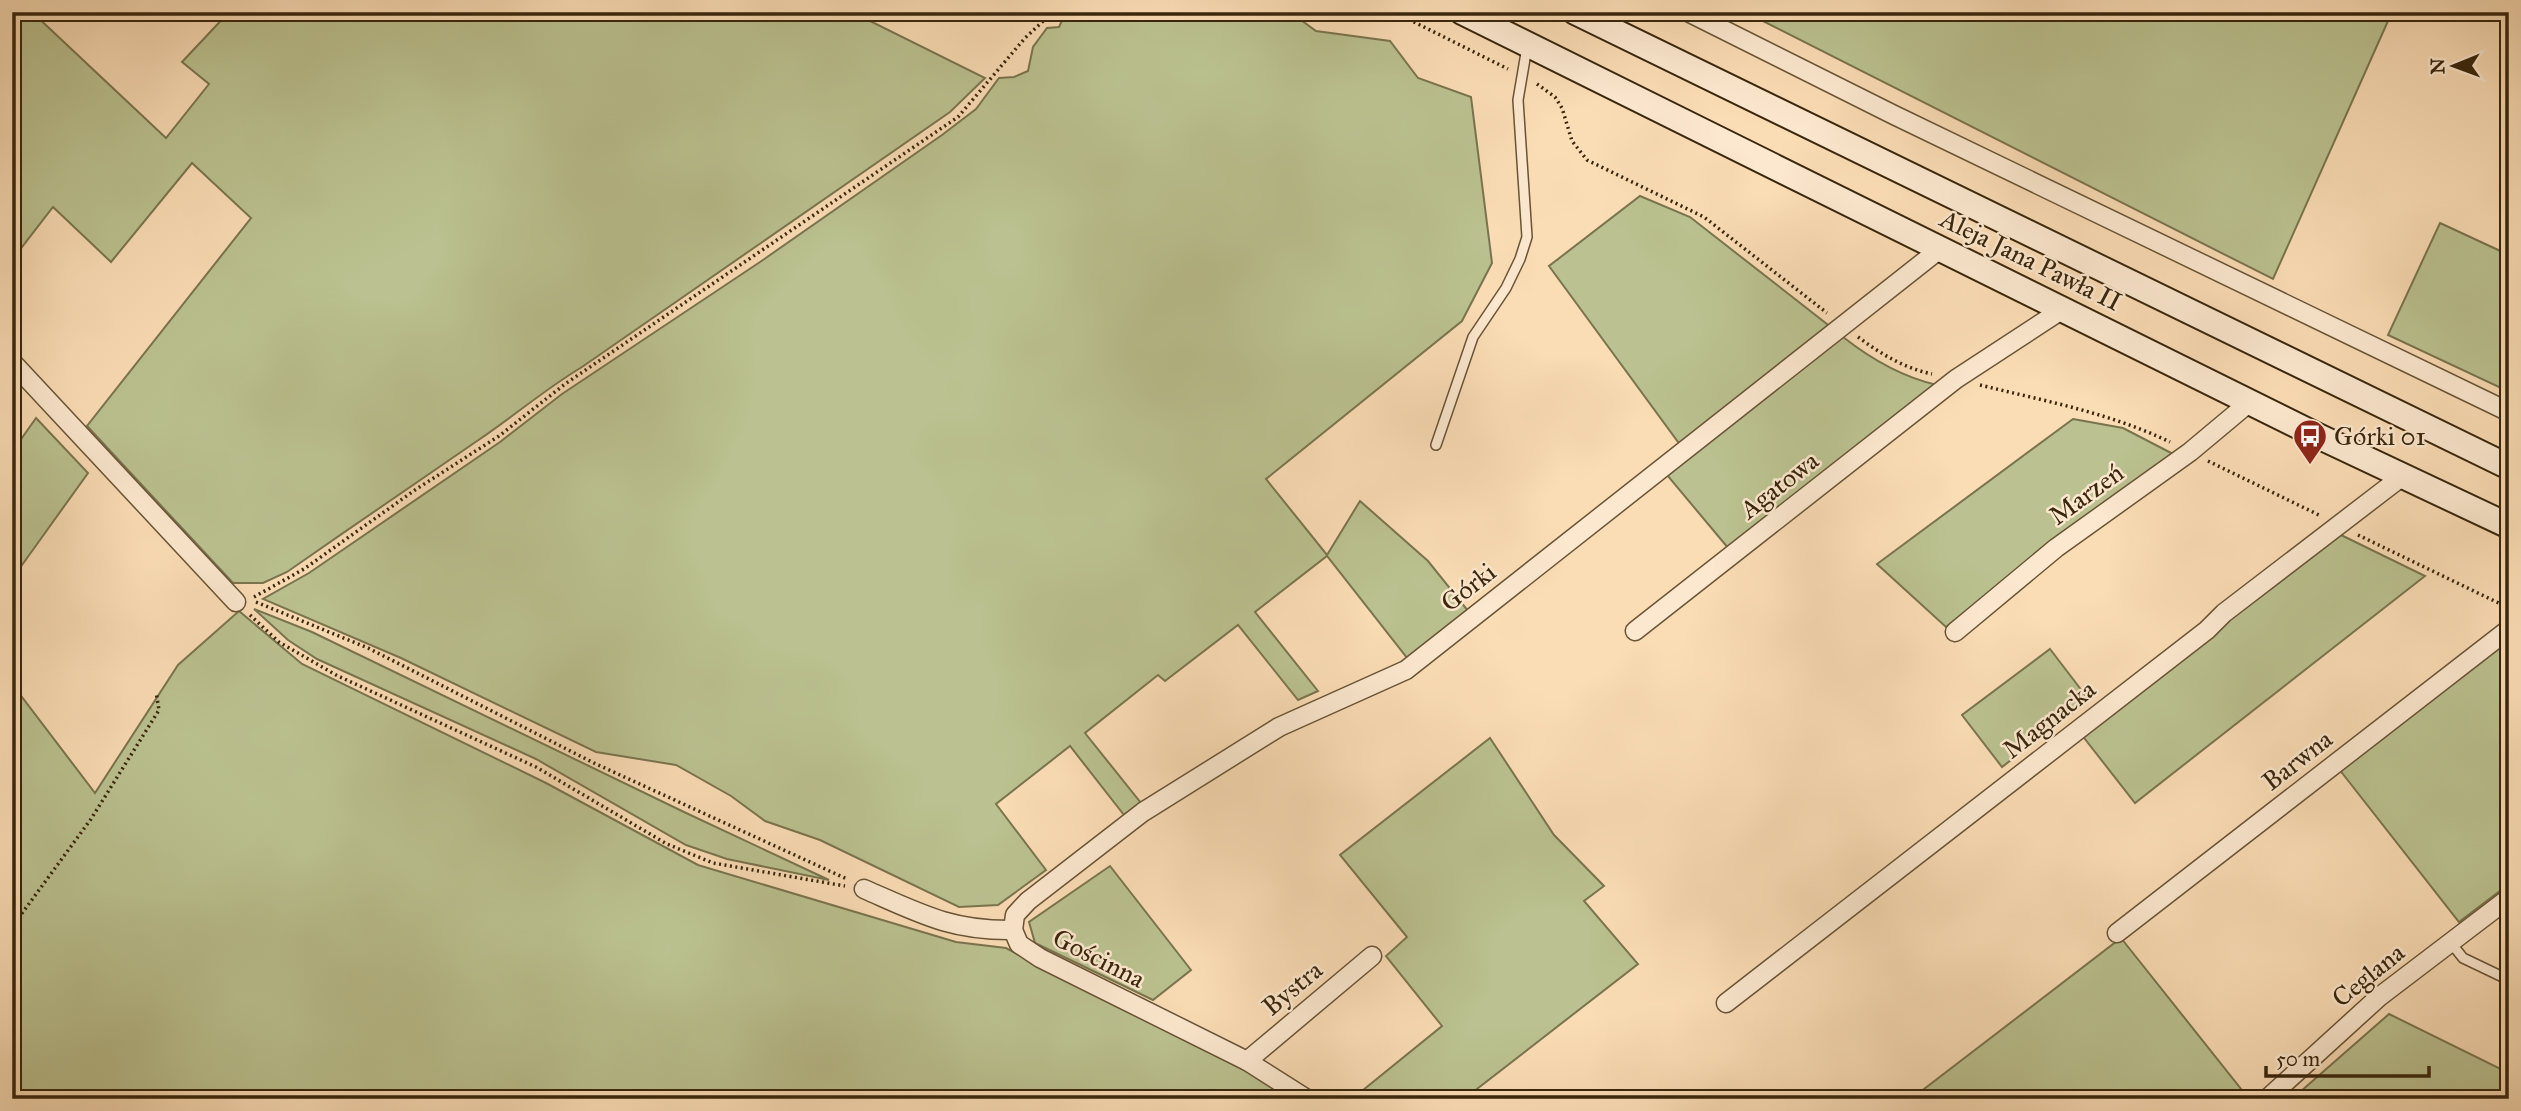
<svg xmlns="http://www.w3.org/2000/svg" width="2521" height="1111" viewBox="0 0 2521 1111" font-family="'IM FELL Great Primer',serif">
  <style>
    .green { fill: #bbc190; stroke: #7a744e; stroke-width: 2 }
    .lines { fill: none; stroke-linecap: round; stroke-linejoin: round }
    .service-casing { stroke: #695436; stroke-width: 12 }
    .minor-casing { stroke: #695436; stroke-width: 21 }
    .secondary-casing { stroke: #39260c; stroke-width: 28 }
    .path { stroke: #39260c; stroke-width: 3.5; stroke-dasharray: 2 3.5; stroke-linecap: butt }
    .service { stroke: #fce8cf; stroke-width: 9 }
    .minor { stroke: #fce8cf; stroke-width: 18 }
    .secondary { stroke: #fce8cf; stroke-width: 24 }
    .labels { text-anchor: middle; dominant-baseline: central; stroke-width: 5; stroke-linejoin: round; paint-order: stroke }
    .street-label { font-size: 26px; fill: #39260c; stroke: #fce8cf }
    .poi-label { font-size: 26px; fill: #39260c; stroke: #fce8cf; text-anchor: start }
  </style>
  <rect width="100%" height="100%" fill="#fadcb5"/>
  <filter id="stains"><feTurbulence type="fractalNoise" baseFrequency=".00286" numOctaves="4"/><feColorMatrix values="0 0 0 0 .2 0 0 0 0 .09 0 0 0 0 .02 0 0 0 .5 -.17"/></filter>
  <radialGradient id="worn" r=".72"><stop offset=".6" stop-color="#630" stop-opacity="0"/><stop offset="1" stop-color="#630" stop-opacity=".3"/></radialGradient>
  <g class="green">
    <path d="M24 12H32L166 138 209 84 182 62 229 12H852L985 78 950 112 582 367C545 389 513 417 477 441 413 485 350 528 287 572L263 583H233L87 426 251 218 192 163 111 262 53 207 12 260V27Z"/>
    <polygon points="1066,12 1290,12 1316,31 1390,41 1418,78 1471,97 1492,263 1462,321 1266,479 1327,555 1360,501 1428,561 1469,612 1408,659 1327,556 1255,612 1318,691 1298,700 1238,625 1165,681 1158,675 1085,733 1141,803 1124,815 1070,746 996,804 1046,870 998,905 959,907 820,840 765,821 731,796 676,765 596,752 401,658 263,599 309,573 500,442 562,394 760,262 942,135 976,109 999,78 1014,77 1028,71 1033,47 1047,28 1059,27"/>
    <polygon points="1745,12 2392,12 2273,279"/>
    <polygon points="1640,196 1690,217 1832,328 1681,446 1549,266"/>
    <polygon points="2440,223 2509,255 2509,374 2501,388 2388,335"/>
    <path d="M1843 337C1871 359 1902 377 1937 385L1729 549 1667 475Z"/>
    <polygon points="36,418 88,473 12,579 12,452"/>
    <polygon points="2073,419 2123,428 2175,455 2051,543 1946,627 1877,564"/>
    <polygon points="2339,534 2425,576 2135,803 2081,734"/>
    <polygon points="254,609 312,632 684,812 829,880 727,859 686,845 536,759 317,659 288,640"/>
    <polygon points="239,611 302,664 546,783 698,865 956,942 1006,948 1118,1007 1222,1057 1294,1099 12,1099 12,684 95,793 178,665"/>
    <polygon points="2509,639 2509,884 2459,922 2339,769"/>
    <polygon points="2050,649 2089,700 2002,767 1962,715"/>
    <polygon points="1490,738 1554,835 1604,886 1584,901 1638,964 1464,1099 1352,1099 1442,1026 1386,956 1407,937 1340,855"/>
    <polygon points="1110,866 1191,970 1153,1000 1035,943 1029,922"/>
    <polygon points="2121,938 2249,1099 1911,1099"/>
    <polygon points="2389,1014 2509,1073 2509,1099 2292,1099"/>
  </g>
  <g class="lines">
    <g class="service-casing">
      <g id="service">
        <polyline points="2501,408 2509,393"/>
        <polyline points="1436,445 1473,337 1506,288 1520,259 1527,237 1518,100 1527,47"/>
        <polyline points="2451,943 2463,958 2509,980"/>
      </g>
    </g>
    <g class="minor-casing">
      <g id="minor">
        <polyline points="1688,12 1894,115 2509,412"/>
        <polyline points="12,362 236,602"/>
        <polyline points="1635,631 1956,379 2063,309"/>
        <polyline points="1955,632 2056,548 2190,452 2251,401"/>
        <path d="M864 889C919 913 951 931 1013 930L1019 944 1040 958 1247 1061 1307 1099"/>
        <polyline points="1013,930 1015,915 1028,901 1143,812 1279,727 1406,670 1940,249"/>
        <polyline points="2117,933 2509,629"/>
        <polyline points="1726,1003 2207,630 2224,613 2404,475"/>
        <polyline points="1247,1061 1372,956"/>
        <polyline points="2267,1099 2379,997 2509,898"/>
      </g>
    </g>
    <g class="secondary-casing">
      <g id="secondary">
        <polyline points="1462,12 2318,436 2509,526"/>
        <polyline points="1575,12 2509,467"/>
      </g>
    </g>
    <g class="path">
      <polyline points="1394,12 1508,69"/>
      <polyline points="1537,84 1555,97 1562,108 1572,141 1587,160 1704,217 1827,313"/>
      <path d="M1858 337C1881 354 1904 368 1932 374"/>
      <path d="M1980 385C2045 401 2110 413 2170 442"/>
      <polyline points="2208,461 2321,516"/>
      <polyline points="2358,535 2509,608"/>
      <polyline points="254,597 304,569 415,490 499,436 565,384 958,117 1025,38 1053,12"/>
      <polyline points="256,602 368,648 596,764 847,879"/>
      <polyline points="250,615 279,642 338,676 536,767 667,844 713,863 845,886"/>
      <polyline points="12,927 91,819 159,710 156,692"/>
    </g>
    <use href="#service" class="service"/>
    <use href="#minor" class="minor"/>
    <use href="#secondary" class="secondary"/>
  </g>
  <defs>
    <g id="bus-pin" transform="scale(1.75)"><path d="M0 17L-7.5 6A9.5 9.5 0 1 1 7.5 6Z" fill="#8f2418" stroke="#fce8cf"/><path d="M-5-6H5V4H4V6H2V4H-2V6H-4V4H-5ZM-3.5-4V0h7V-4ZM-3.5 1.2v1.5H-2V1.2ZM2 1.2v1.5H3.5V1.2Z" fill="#fff"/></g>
  </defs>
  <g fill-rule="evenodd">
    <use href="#bus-pin" x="2310" y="436"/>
  </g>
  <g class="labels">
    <g class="street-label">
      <text transform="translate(2031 260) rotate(26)">Aleja Jana Pawła II</text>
      <text transform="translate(1779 485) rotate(-38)">Agatowa</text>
      <text transform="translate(2086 494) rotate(-36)">Marzeń</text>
      <text transform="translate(1468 587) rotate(-38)">Górki</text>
      <text transform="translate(2049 719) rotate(-38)">Magnacka</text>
      <text transform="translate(2297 760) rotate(-38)">Barwna</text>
      <text transform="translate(1099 958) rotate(27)">Gościnna</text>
      <text transform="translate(2368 975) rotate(-39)">Ceglana</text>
      <text transform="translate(1292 988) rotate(-40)">Bystra</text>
    </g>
    <g class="poi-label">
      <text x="2334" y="436">Górki 01</text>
    </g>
  </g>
  <rect width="2521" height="1111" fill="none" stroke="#fadcb5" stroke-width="42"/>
  <rect x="14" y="14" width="2493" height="1083" fill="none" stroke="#39260c" stroke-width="3.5"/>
  <rect x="21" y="21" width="2479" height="1069" fill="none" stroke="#39260c" stroke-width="2"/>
  <g transform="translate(2454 66) rotate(269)" stroke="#fce8cf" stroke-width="5" paint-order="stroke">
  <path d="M0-5L12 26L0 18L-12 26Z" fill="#39260c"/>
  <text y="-10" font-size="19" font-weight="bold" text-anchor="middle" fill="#39260c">N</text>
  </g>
  <path d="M2266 1066v10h163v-10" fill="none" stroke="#39260c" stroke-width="3.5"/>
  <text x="2276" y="1066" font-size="21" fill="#39260c" stroke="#fce8cf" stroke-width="5" paint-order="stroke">50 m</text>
  <rect width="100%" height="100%" filter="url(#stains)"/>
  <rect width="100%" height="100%" fill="url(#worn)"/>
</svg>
